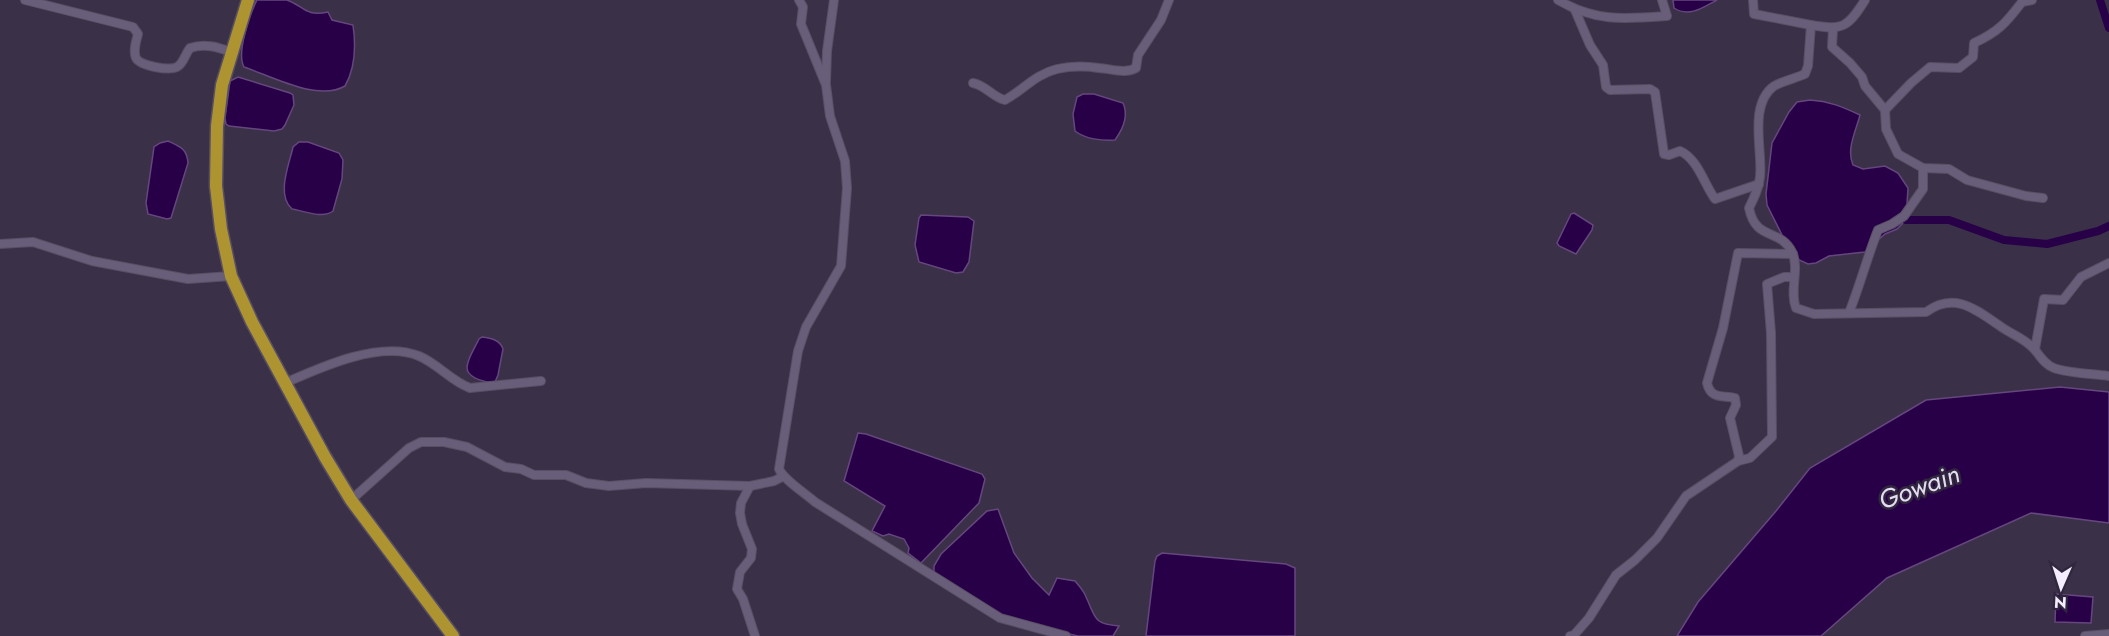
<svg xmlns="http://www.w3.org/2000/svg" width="2109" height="636" viewBox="0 0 2109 636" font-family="Jost,sans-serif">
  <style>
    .water { fill: #280048; stroke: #65477e; stroke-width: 1.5 }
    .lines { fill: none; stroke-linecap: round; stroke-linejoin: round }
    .canal { stroke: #280048; stroke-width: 8 }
    .minor-casing { stroke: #584f64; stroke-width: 10 }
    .trunk-casing { stroke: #584f64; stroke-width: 15 }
    .minor { stroke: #695e79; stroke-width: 8 }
    .trunk { stroke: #ad9431; stroke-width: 12 }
    .labels { text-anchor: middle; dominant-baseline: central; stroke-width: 5; stroke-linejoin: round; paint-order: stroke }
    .water-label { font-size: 26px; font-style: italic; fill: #e4dcf1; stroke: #30263e }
  </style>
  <rect width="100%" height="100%" fill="#3a3048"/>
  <g class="water">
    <path d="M257 0C266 0 278 0 287 0 304 6 305 17 328 12L332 20 353 25C356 46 356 67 345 86 318 102 271 76 244 67 236 53 250 14 257 0Z"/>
    <path d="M1673 0H1717C1704 7 1689 18 1674 8Z"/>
    <polygon points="238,77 290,93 293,95 294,105 285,125 282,129 274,131 229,126 226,124 225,118 230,81"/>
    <path d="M1083 94H1094L1123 103C1129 116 1123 129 1115 140 1102 141 1085 139 1075 131L1073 114 1077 97Z"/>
    <path d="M1810 100C1829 101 1843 107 1860 115 1856 131 1846 149 1853 165L1863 169 1885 166 1898 173 1908 188 1906 220 1897 229 1885 234 1865 252 1829 256 1816 263 1808 264 1797 259 1786 243 1767 205 1766 194 1772 143 1789 112 1797 102Z"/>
    <path d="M168 141C181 147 187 149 188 163L171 218 167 219 148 214 146 203 154 147 160 143Z"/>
    <path d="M299 142H308L339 153 343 160 342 179 333 211C323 219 304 211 292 209 276 195 289 165 293 147Z"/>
    <polygon points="1574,213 1593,225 1592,230 1576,254 1559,246 1557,243 1571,214"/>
    <polygon points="921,215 968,217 974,221 969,262 963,272 956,273 919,262 915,245 919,218"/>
    <path d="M482 337C491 338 500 340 503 349L498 375 495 382 492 383C456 376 466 365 479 339Z"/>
    <polygon points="2060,387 2109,392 2109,523 2031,513 1887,578 1821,636 1677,636 1698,602 1776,511 1810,468 1926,400"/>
    <polygon points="858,433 866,434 982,474 985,479 979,503 921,563 908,553 909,548 904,539 889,534 883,536 872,531 885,506 844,481"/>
    <path d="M998 509 1014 553 1032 578 1049 595 1057 578 1075 581C1079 586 1084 591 1086 597 1096 618 1093 624 1119 626L1113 636H1078L1034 626 998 614 934 573V566L941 554 987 511Z"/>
    <polygon points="1162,553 1286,564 1295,568 1295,636 1146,636 1155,561 1157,556"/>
    <polygon points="2056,594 2093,597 2091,623 2055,622"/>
  </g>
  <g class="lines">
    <g class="canal">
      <polyline points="2100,0 2109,28"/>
      <polyline points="1906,220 1949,220 2004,240 2047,244 2098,231 2109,226"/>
    </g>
    <g class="minor-casing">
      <g id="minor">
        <path d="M25 0 133 27 138 34C136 41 133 51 136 58 140 66 169 71 177 67 184 63 185 54 190 48 204 43 218 47 231 52"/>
        <path d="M799 0 803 7 801 24 826 85 830 116 845 161 847 188 841 266 806 327 798 351 779 469C784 480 805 493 815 502L1000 618 1066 636"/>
        <path d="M1558 0C1595 22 1625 19 1667 16L1662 0"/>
        <path d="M1753 0 1754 14 1811 25 1808 66 1805 74C1796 78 1783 81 1774 86 1748 105 1763 151 1760 177 1759 188 1754 198 1749 208 1756 242 1779 227 1792 252 1800 268 1789 291 1796 308L1814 314 1926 312C1955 291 1976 310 2000 326 2011 334 2021 337 2031 346 2039 353 2043 364 2054 368 2066 373 2095 374 2109 376"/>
        <path d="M1575 10 1590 45 1603 65 1606 87 1610 90 1650 89 1655 92 1664 154 1669 155 1680 151C1698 159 1704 184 1715 199L1759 184"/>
        <path d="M1811 25C1843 31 1848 27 1865 0"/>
        <polyline points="1833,29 1832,47 1850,63 1862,77 1865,86 1885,110 1886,129 1898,154 1923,168 1949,169 1967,180 2026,196 2043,198"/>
        <polyline points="826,81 827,51 834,0"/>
        <path d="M973 83C987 86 992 97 1005 100 1023 90 1036 74 1057 69 1070 66 1086 66 1099 68 1112 69 1125 74 1136 68L1138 55 1161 20 1169 0"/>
        <path d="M1885 110 1911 83 1930 67 1959 68 1973 57 1974 43C1998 32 2006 23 2022 2L2032 0"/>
        <polyline points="0,244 33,242 92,261 188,279 231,276"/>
        <path d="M1849 313C1860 285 1867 258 1878 230L1892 224 1904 216 1923 189V168"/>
        <polyline points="2035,349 2044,299 2063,300 2081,277 2109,263"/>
        <path d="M285 383C321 367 380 340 419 356 438 364 451 381 470 388L541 381"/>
        <polyline points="1738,461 1750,458 1772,437 1771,333 1767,284 1784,277 1794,277"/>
        <polyline points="750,486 741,503 740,513 742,524 752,549 751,558 740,572 737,589 743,599 755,636"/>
        <polyline points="351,500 409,448 421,442 444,442 467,447 505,467 521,469 534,475 566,475 586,483 609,486 646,483 750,486 774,481 782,477"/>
        <path d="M1570 636 1574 635 1589 618 1616 575 1635 560 1657 538 1686 496 1738 461 1739 456 1730 418 1736 405 1735 398C1723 395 1711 400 1707 383L1723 328 1738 253 1793 254"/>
        <polyline points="2085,636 2109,634"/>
      </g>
    </g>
    <g class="trunk-casing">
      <polyline id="trunk" points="248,0 222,85 217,126 216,186 221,229 231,276 252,322 325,457 351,500 453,636"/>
    </g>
    <use href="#minor" class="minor"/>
    <use href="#trunk" class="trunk"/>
  </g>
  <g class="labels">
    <g class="water-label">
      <text transform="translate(1919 487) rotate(-20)">Gowain</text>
    </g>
  </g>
  <g transform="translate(2061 588) rotate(183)" stroke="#30263e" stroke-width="4.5" paint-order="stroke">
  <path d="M0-4.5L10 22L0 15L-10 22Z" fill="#f3edfd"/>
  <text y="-9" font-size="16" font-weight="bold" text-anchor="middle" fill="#f3edfd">N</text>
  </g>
</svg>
